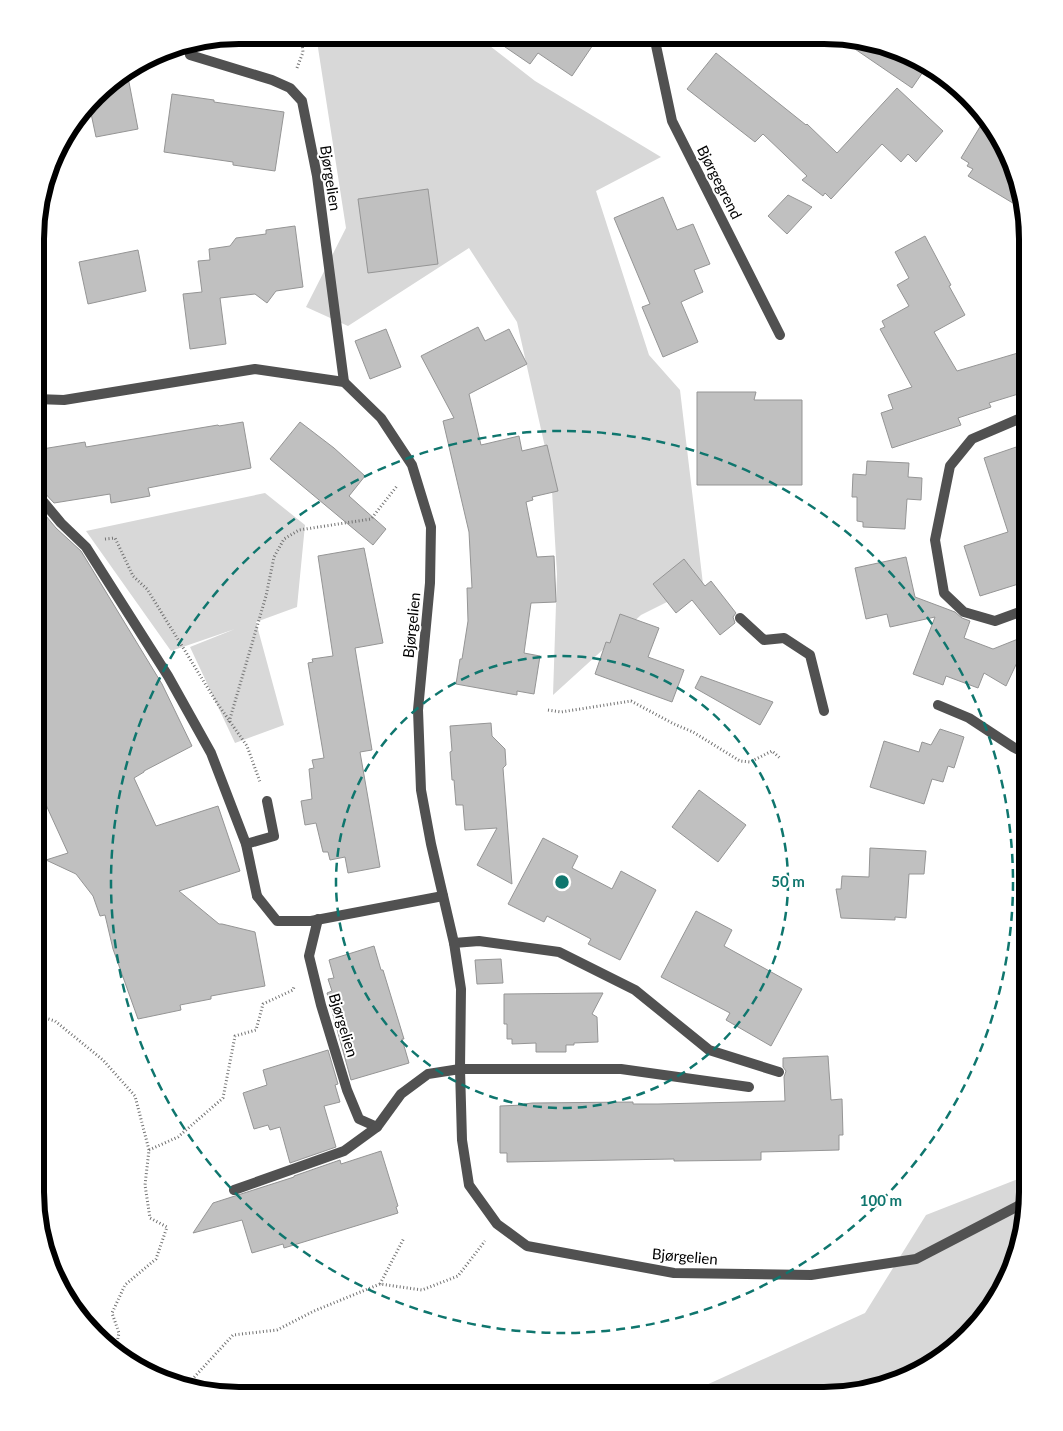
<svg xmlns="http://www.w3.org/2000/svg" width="1063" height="1431" viewBox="0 0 1063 1431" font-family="Lato,sans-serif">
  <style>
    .green { fill: #d8d8d8 }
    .building { fill: #c0c0c0; stroke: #959595 }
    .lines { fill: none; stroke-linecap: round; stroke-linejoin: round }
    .path { stroke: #737373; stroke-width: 3; stroke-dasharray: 1 2.5; stroke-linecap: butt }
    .lane { stroke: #515151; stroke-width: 10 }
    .street { stroke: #515151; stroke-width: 10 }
    .ring { fill: none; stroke: #0f766e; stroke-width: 2.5; stroke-dasharray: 9 6 }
    .labels { text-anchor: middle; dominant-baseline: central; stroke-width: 4; stroke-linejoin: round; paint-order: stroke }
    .street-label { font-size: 15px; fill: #000; stroke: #fff }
    .rim { fill: none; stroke: #000; stroke-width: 6 }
    .centre { fill: #0f766e; stroke: #fff; stroke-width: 2.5 }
    .ring-label { font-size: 15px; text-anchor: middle; font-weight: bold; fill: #0f766e; stroke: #fff; stroke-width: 4; stroke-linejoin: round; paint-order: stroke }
  </style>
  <rect width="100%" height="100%" fill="#fff"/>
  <g class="green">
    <polygon points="316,35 477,36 535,81 661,157 596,191 649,355 680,390 703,584 641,615 553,695 557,574 551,474 517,322 469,248 348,326 306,307 346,228"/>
    <polygon points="265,493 305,525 297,607 256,622 284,725 235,743 190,647 235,629 171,651 86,531"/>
    <polygon points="1028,1175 1028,1206 1017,1257 994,1305 959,1345 915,1375 824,1396 682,1396 865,1313 926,1215"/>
  </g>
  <g class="building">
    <polygon points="489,36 599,36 572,76 538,53 530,64"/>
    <polygon points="856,39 913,60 927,66 912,88 852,47"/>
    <polygon points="716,53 806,125 807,124 837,153 897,88 943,131 916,162 908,154 901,162 882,144 831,199 825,193 823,196 802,180 807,176 763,134 755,142 687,89"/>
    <polygon points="127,72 138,129 96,137 89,104 105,85"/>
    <polygon points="172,94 214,100 214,102 284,112 275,171 233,165 233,162 164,152"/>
    <polygon points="986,117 1007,148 1021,208 968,176 973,169 967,166 969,163 961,158"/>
    <polygon points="428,189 438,264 368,273 358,199"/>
    <polygon points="788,195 812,207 787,234 768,216"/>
    <polygon points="663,197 677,230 693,224 710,264 694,270 703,292 681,302 698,342 663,357 642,307 650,304 614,218"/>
    <polygon points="295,226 303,287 276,291 267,303 255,294 220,298 226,344 190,349 183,294 202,292 198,261 210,260 209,249 230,246 236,238 266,234 266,230"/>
    <polygon points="925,236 951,285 949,286 965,315 934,332 957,371 1028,350 1028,391 989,403 991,407 958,418 961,425 892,448 881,413 893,409 888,395 912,387 880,329 885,327 882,321 909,306 897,285 909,278 895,252"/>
    <polygon points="138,250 146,291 88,304 79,262"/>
    <polygon points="478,327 485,341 509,329 527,364 469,394 481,445 519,436 522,451 547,445 558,491 532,497 533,500 526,502 537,557 554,556 556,602 531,603 524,653 540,656 534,694 517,691 517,695 456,684 460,659 462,659 468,621 467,588 472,588 469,532 443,421 454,418 421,356"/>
    <polygon points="386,329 401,367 370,379 355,341"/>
    <polygon points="697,392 756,392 754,400 802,400 802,485 697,485"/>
    <polygon points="243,422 251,468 148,488 150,496 111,503 110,494 54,503 41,489 36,486 36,450 85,442 86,447 218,425 219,426"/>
    <polygon points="300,422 334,448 365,476 349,496 386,529 373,545 270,459"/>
    <polygon points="1028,443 1028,581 980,596 964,546 1008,532 984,458"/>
    <polygon points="867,461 909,463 908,477 922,478 921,500 907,499 905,529 863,527 863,522 857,521 857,497 852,497 853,474 866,475"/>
    <polygon points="36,504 56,528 81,551 162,684 192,746 144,771 144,772 134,778 156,826 218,806 240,871 179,891 219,924 222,924 255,932 265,986 211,996 211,999 180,1005 181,1010 138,1019 113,949 105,915 100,916 93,896 76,874 46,860 68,853 36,783"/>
    <polygon points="364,548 383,643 355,648 372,750 360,752 380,867 348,873 345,857 330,860 328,852 323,852 316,823 305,825 301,801 312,799 309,769 314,768 312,760 324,758 308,663 313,662 312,659 333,656 318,556"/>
    <polygon points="906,557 915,597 955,612 962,618 970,621 964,638 993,649 1028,635 1028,639 1006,686 984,673 978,688 946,676 943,685 913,674 935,617 890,627 887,614 866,619 855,568"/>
    <polygon points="684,559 705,586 711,581 736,613 733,617 735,623 720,635 692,600 676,613 653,584"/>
    <polygon points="620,614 659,628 648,657 684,670 672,702 595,674 606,642 610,643"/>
    <polygon points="701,676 773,702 760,725 695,688"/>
    <polygon points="491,723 492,736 505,749 506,765 503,768 512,884 477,865 497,828 465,830 463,805 456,805 454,780 452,780 450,752 452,751 450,726"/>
    <polygon points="940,729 964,737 954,768 948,766 943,782 932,779 924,804 870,787 884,741 919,752 922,742 931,745"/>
    <polygon points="699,790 746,825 718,862 672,827"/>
    <polygon points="543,838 578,856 572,868 612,889 621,871 656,890 620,960 588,944 591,939 547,916 544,922 508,904"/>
    <polygon points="870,848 926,851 924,874 909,874 906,918 895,917 895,920 841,918 836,889 841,889 842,876 869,877"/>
    <polygon points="696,911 732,930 724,946 802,989 771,1046 726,1020 730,1013 661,977"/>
    <polygon points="374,946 381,970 383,970 404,1039 402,1039 409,1063 351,1080 327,993 332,991 328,979 334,978 329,960"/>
    <polygon points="501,959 503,983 477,984 475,960"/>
    <polygon points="603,993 592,1014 597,1017 598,1042 574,1043 574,1045 566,1045 566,1052 536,1052 536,1043 512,1044 512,1039 507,1039 507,1024 504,1024 504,994"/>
    <polygon points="328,1050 338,1084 335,1085 340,1102 324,1106 336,1147 290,1163 280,1127 270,1130 268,1125 254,1129 243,1093 267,1085 263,1070"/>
    <polygon points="828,1056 831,1100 842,1099 843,1135 839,1135 839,1150 761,1152 761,1160 674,1161 674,1159 507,1162 507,1153 500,1153 500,1106 524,1105 524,1104 532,1103 633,1102 633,1104 658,1104 785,1101 784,1077 786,1071 783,1067 783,1058"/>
    <polygon points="381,1151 398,1206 396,1207 398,1213 284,1248 283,1244 252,1253 242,1220 193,1233 213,1203 294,1177 294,1176 340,1160 341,1164"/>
  </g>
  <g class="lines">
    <g class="path">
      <polyline points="297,68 303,52 301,35"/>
      <polyline points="105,539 115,538 133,576 147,589 217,703 247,746 260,782"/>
      <polyline points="548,710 561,712 631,701 674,724 693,732 740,761 750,762 772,751 781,759"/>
      <polyline points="229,722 266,596 274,557 284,539 299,530 371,519 397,486"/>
      <polyline points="35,1015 55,1021 103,1060 135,1096 149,1150 145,1185 150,1218 167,1227 156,1259 125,1285 112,1313 119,1333 115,1352"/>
      <polyline points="149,1150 178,1137 223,1098 235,1036 256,1030 263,1004 293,990 294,987"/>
      <polyline points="380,1284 404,1238"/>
      <polyline points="187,1385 233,1335 277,1330 314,1311 380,1284 422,1290 458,1276 485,1241"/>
    </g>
    <g class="lane">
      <polyline points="654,36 672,121 780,335"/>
      <polyline points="36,493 61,523 86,547 168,676 211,753 246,844 257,896"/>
      <polyline points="740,618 764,640 784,638 810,655 824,711"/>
      <polyline points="938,705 969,718 1013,747 1028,755"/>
      <polyline points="246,844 274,836 267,801"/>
      <polyline points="454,943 479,941 559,952 635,990 709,1050 779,1072"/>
      <polyline points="460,1069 621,1069 749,1087"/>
    </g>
    <g class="street">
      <polyline points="190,55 272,80 290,88 302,101 317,176 344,382"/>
      <polyline points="36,399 64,400 255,369 344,382 381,418 412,465 431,527 430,583 418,710 421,790 431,844 454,943 461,989 460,1069 462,1140 469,1185 497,1224 527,1246 674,1273 811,1275 916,1259 1018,1206 1028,1198"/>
      <polyline points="1028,609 995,621 964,612 944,593 935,540 950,466 972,439 1028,415"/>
      <polyline points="257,896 277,921 311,921 443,896"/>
      <polyline points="318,919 309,956 321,1005 347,1090 359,1119 377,1127"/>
      <polyline points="234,1190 344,1151 377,1127 401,1094 428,1074 460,1069"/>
    </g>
  </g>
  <g class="ring">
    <circle cx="562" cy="882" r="226"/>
    <circle cx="562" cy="882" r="451"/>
  </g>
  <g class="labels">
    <g class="street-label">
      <text transform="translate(331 178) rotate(81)">Bjørgelien</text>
      <text transform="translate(720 182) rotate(63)">Bjørgegrend</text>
      <text transform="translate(411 625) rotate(-84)">Bjørgelien</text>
      <text transform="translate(344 1025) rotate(73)">Bjørgelien</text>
      <text transform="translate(685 1256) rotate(5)">Bjørgelien</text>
    </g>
  </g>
  <path d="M0 0H1063V1431H0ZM239 44H824A195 195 0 0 1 1019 239V1192A195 195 0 0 1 824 1387H239A195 195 0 0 1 44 1192V239A195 195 0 0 1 239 44Z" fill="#fff" fill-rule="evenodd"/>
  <path class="rim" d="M239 44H824A195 195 0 0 1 1019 239V1192A195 195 0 0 1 824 1387H239A195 195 0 0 1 44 1192V239A195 195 0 0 1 239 44Z"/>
  <circle cx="562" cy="882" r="8" class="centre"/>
  <g class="ring-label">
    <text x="788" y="887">50 m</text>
    <text x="881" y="1206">100 m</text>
  </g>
</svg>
